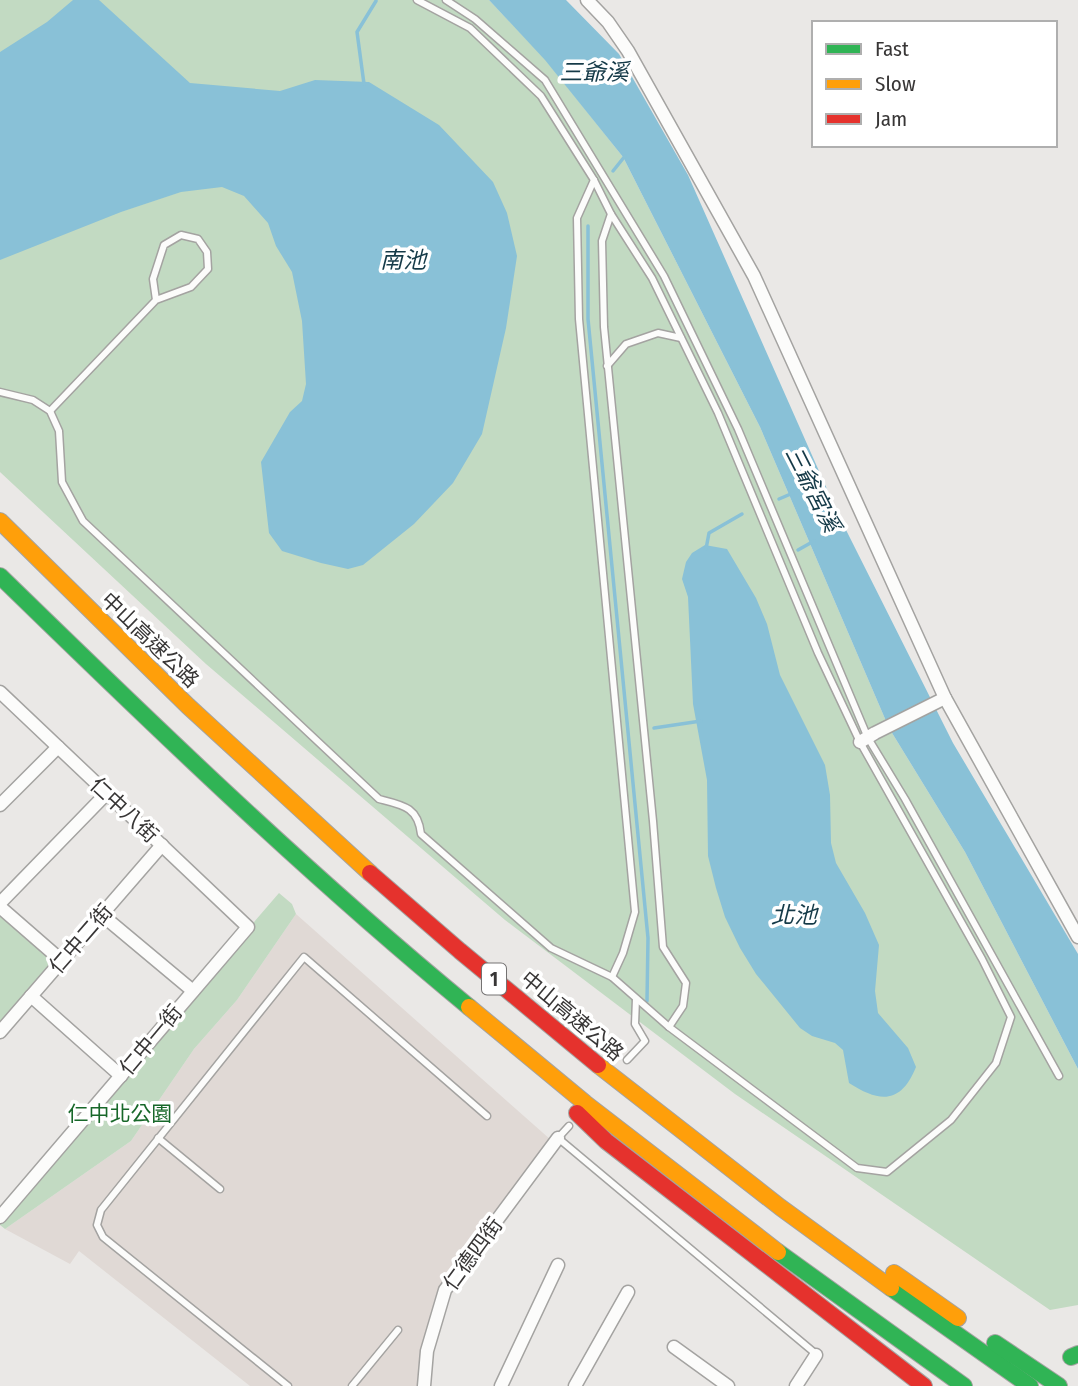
<svg xmlns="http://www.w3.org/2000/svg" width="1078" height="1386" viewBox="0 0 1078 1386" font-family="'Fira Sans Condensed','Noto Sans TC',sans-serif">
  <style>
    .built { fill: #e0d9d5 }
    .green { fill: #c2dac2 }
    .water { fill: #89c1d7 }
    .lines { fill: none; stroke-linecap: round; stroke-linejoin: round }
    .stream { stroke: #89c1d7; stroke-width: 3.5 }
    .lane-casing { stroke: #a4a3a1; stroke-width: 9 }
    .street-casing { stroke: #a4a3a1; stroke-width: 15 }
    .fast-casing { stroke: #a4a3a1; stroke-width: 18 }
    .slow-casing { stroke: #a4a3a1; stroke-width: 18 }
    .jam-casing { stroke: #a4a3a1; stroke-width: 18 }
    .lane { stroke: #fcfcfb; stroke-width: 6 }
    .street { stroke: #fcfcfb; stroke-width: 12 }
    .fast { stroke: #30b455; stroke-width: 16 }
    .slow { stroke: #ff9f0a; stroke-width: 16 }
    .jam { stroke: #e5322d; stroke-width: 16 }
    .labels { text-anchor: middle; dominant-baseline: central; stroke-width: 7; stroke-linejoin: round; paint-order: stroke }
    .shield { fill: #fff; stroke: #747272; stroke-width: 2 }
    .shield-label { font-size: 19px; font-weight: bold; fill: #383636 }
    .street-label { font-size: 21px; fill: #383636; stroke: #fff }
    .park-label { font-size: 21px; fill: #18682a; stroke: #fff }
    .water-label { font-size: 23px; font-style: italic; fill: #153a48; stroke: #fff }
  </style>
  <rect width="100%" height="100%" fill="#eae8e6"/>
  <polygon class="built" points="296,914 551,1140 440,1287 421,1386 250,1386 79,1251 70,1264 5,1229 131,1141 194,1049 237,1000"/>
  <g class="green">
    <polygon points="0,0 489,0 545,59 623,157 760,427 889,728 965,852 1078,1069 1078,1305 1050,1310 735,1094 505,920 206,664 0,472"/>
    <polygon points="279,893 292,904 296,914 237,1000 194,1049 131,1141 5,1229 0,1225 0,1218"/>
    <polygon points="0,907 62,961 0,1028"/>
  </g>
  <g class="water">
    <polygon points="73,0 99,0 190,83 280,91 315,80 369,82 439,125 493,182 507,213 517,256 506,328 482,434 453,483 414,524 363,565 348,569 321,563 282,551 269,533 261,462 290,412 302,401 306,384 302,321 292,272 276,246 268,223 244,196 222,187 181,192 121,212 0,260 0,52 47,22"/>
    <polygon points="489,0 566,0 619,54 688,175 838,514 953,743 1078,954 1078,1069 965,852 889,728 760,427 623,157 545,60"/>
    <path d="M705 545 727 549 756 598 767 624 780 675 825 765 830 795 831 843 836 863 865 913 879 945 875 991 878 1013 908 1048 916 1067C901 1104 880 1103 849 1083L843 1050 835 1043 812 1036 800 1028 756 974 740 948 725 917 716 888 708 856 707 780 693 704 688 597 682 579 686 562 692 553Z"/>
  </g>
  <g class="lines">
    <g class="stream">
      <polyline points="364,84 357,32 376,1"/>
      <polyline points="613,171 625,156"/>
      <polyline points="588,226 588,319 648,938 647,1001"/>
      <polyline points="779,499 793,493"/>
      <polyline points="706,549 709,533 742,514"/>
      <polyline points="798,550 814,541"/>
      <polyline points="654,728 701,721"/>
    </g>
    <g class="lane-casing">
      <g id="lane">
        <polyline points="417,0 470,28 541,96 594,180 611,214 602,241 604,327 653,821 663,947 686,983 683,1006 669,1027"/>
        <polyline points="446,0 475,19 545,80 664,276 738,429 868,738 905,799 1059,1076"/>
        <polyline points="594,180 577,218 579,319 635,912 623,953 612,977"/>
        <polyline points="607,366 626,344 658,333 681,338"/>
        <path d="M0 392 33 400 50 411 59 431 62 482 83 521 379 799C403 805 418 807 421 834L551 948 612 977 669 1027 857 1168 887 1172 951 1120 996 1063 1011 1017 982 959 860 742 818 653 718 413 652 278 611 214"/>
        <polyline points="50,411 156,300 191,287 208,269 207,252 198,239 181,235 164,245 153,279 156,300"/>
        <polyline points="627,1060 645,1041 635,1024 636,999"/>
        <polyline points="569,1126 558,1138 816,1354"/>
        <polyline points="158,1138 220,1189"/>
        <polyline points="288,1386 103,1237 97,1225 101,1210 304,957 487,1116"/>
        <polyline points="352,1386 398,1330"/>
      </g>
    </g>
    <g class="street-casing">
      <g id="street">
        <polyline points="587,0 608,22 628,51 754,276 945,698 1078,937"/>
        <polyline points="0,692 248,927 0,1217"/>
        <polyline points="860,742 875,733 945,698"/>
        <polyline points="0,805 58,747"/>
        <polyline points="0,903 107,793"/>
        <polyline points="0,907 62,961"/>
        <polyline points="102,915 193,991"/>
        <polyline points="31,996 121,1076"/>
        <polyline points="0,1032 162,845"/>
        <polyline points="674,1347 728,1386"/>
        <polyline points="424,1386 427,1351 445,1290 558,1138"/>
        <polyline points="501,1386 558,1265"/>
        <polyline points="575,1386 628,1292"/>
        <polyline points="796,1386 816,1355"/>
      </g>
    </g>
    <g class="fast-casing">
      <g id="fast">
        <path d="M0 576C152 724 305 872 469 1007"/>
        <polyline points="778,1252 964,1386"/>
        <polyline points="891,1288 1030,1386"/>
        <polyline points="995,1343 1059,1386"/>
        <polyline points="1071,1357 1078,1354"/>
      </g>
    </g>
    <g class="slow-casing">
      <g id="slow">
        <polyline points="0,521 188,706 370,873"/>
        <polyline points="469,1007 585,1103 778,1252"/>
        <polyline points="598,1065 780,1207 891,1288"/>
        <polyline points="894,1273 958,1318"/>
      </g>
    </g>
    <g class="jam-casing">
      <g id="jam">
        <polyline points="370,873 460,951 598,1065"/>
        <polyline points="577,1113 606,1141 924,1386"/>
      </g>
    </g>
    <use href="#lane" class="lane"/>
    <use href="#street" class="street"/>
    <use href="#fast" class="fast"/>
    <use href="#slow" class="slow"/>
    <use href="#jam" class="jam"/>
  </g>
  <g class="labels">
    <rect class="shield" x="482" y="963.5" width="24" height="31" rx="5"/>
    <g class="shield-label">
      <text x="494" y="979">1</text>
    </g>
    <g class="street-label">
      <text transform="translate(150 640) rotate(44)">中山高速公路</text>
      <text transform="translate(124 810) rotate(43)">仁中八街</text>
      <text transform="translate(81 939) rotate(-49)">仁中二街</text>
      <text transform="translate(572 1016) rotate(40)">中山高速公路</text>
      <text transform="translate(151 1040) rotate(-50)">仁中一街</text>
      <text transform="translate(473 1254) rotate(-54)">仁德四街</text>
    </g>
    <g class="park-label">
      <text x="120" y="1114">仁中北公園</text>
    </g>
    <g class="water-label">
      <text x="594" y="72">三爺溪</text>
      <text x="403" y="260">南池</text>
      <text transform="translate(813 489) rotate(63)">三爺宮溪</text>
      <text x="794" y="915">北池</text>
    </g>
  </g>
  <rect x="812" y="21" width="245" height="126" fill="#ffffff" stroke="#afafaf" stroke-width="2"/>
  <rect x="826" y="44" width="35" height="10" fill="#30b455" stroke="#afafaf" stroke-width="2"/>
  <text x="875" y="56" font-size="21" fill="#383636">Fast</text>
  <rect x="826" y="79" width="35" height="10" fill="#ff9f0a" stroke="#afafaf" stroke-width="2"/>
  <text x="875" y="91" font-size="21" fill="#383636">Slow</text>
  <rect x="826" y="114" width="35" height="10" fill="#e5322d" stroke="#afafaf" stroke-width="2"/>
  <text x="875" y="126" font-size="21" fill="#383636">Jam</text>
</svg>
